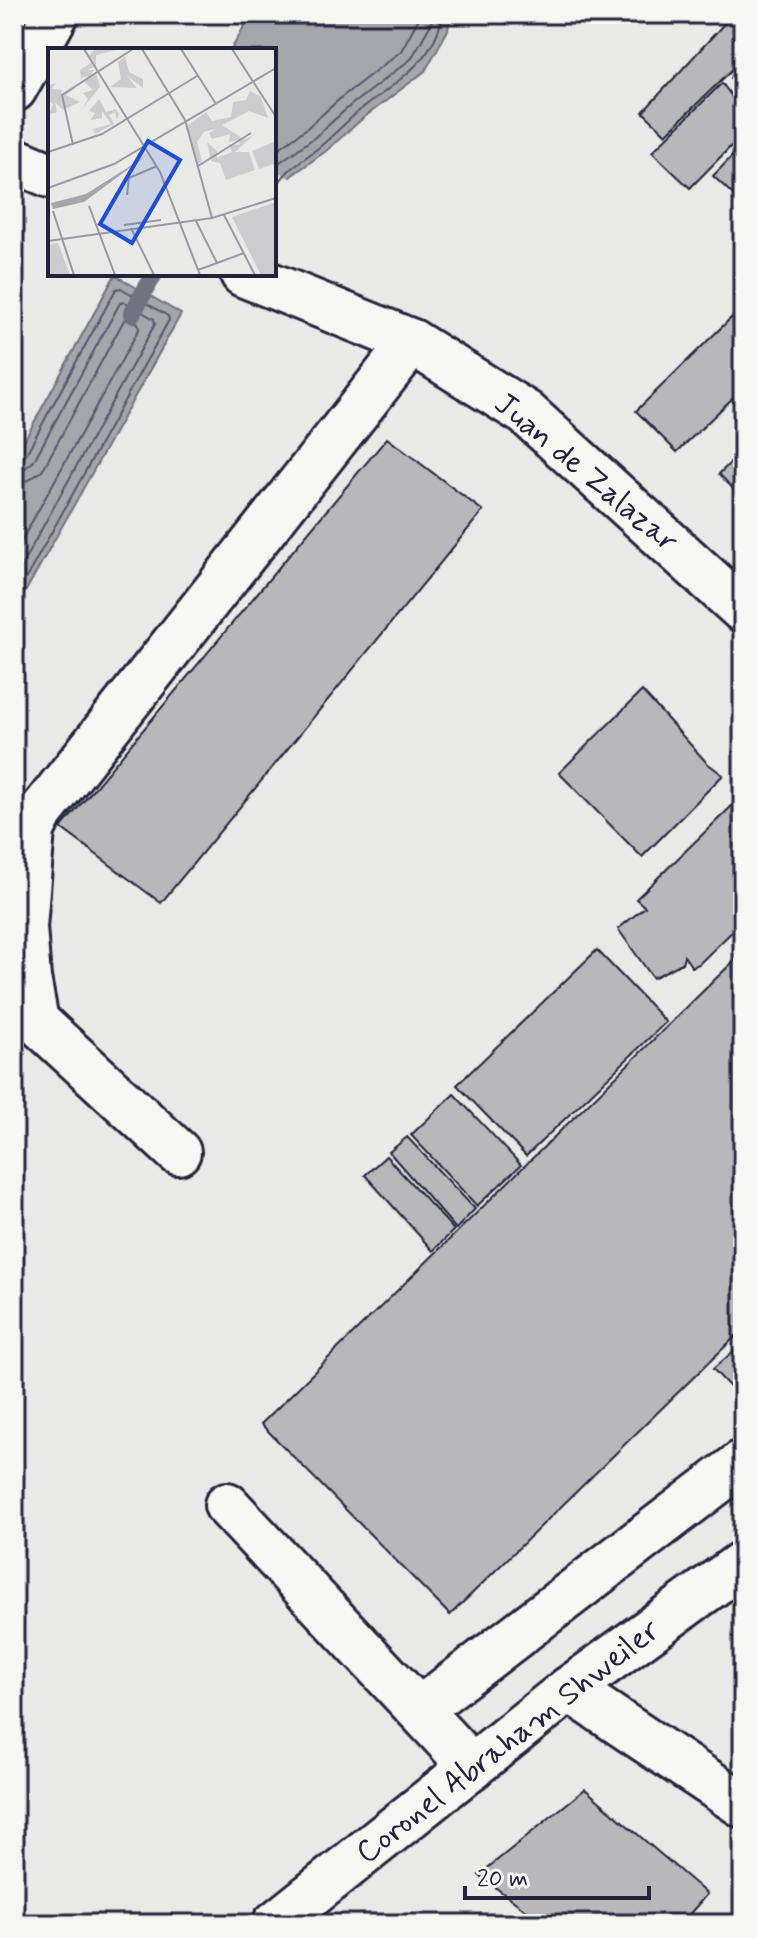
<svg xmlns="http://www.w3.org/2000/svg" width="757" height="1938" viewBox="0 0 757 1938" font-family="Mynerve,sans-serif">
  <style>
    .water { fill: #a5a5ac; stroke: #71717f; stroke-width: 2 }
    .pier { fill: #e9e9e7 }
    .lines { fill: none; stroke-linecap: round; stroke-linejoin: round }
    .shore { stroke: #565668; stroke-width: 2 }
    .stream { stroke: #71717f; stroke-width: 18 }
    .building { fill: #b8b8bc; stroke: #22223b; stroke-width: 2 }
    .minor-casing { stroke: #22223b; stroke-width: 50 }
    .minor { stroke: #f6f6f2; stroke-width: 44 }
    .labels { text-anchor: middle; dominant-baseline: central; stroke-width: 6; stroke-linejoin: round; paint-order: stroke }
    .street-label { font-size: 32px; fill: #22223b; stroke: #f6f6f2 }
    .inset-road { fill: none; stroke: #9999a2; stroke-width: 2 }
    .view { fill: #1d4ed8; fill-opacity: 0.15; stroke: #1d4ed8; stroke-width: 4 }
    .inset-edge { fill: none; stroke: #22223b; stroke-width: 4 }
  </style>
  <rect width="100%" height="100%" fill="#e9e9e7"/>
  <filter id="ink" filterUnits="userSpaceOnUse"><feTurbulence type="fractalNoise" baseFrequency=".0125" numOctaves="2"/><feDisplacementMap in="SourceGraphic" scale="16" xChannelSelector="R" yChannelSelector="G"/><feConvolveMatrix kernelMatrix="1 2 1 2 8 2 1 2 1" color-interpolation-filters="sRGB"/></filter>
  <g filter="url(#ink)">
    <g class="water">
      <polygon points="251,14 451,14 448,30 425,71 362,119 326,151 291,176 274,204 274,50 231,50"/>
      <polygon points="115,275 181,314 14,612 14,459"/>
    </g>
    <polygon class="pier" points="274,170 294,180 280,203 274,208"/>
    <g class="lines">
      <g class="shore">
        <polyline points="274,152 307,128 343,96 401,51 421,14"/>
        <polyline points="274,170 280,162 315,137 351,105 411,59 431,24 433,14"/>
        <path d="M274 190C289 165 302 162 323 144 336 133 347 121 360 110 395 83 434 62 443 14"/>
        <polyline points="14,461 25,456 116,289 121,288 168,316 169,320 14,600"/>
        <polyline points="14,471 24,469 33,462 120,303 125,302 154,319 155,324 14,579"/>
        <polyline points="14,483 29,480 42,471 124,320 129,318 138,323 139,329 14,554"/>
      </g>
      <polyline class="stream" points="132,314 154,274"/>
    </g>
    <g class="building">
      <polygon points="733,14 743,14 743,59 666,134 643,112"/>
      <polygon points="743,66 743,90 731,78"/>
      <polygon points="722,83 743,112 743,134 690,188 652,152"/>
      <polygon points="743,145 743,204 713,176"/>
      <polygon points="732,317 743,328 743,388 677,452 636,411"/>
      <polygon points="387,438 483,511 161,903 61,828"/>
      <polygon points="743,450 743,499 719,474"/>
      <polygon points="642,691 707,763 723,775 642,857 559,773"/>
      <polygon points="737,801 743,807 743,921 699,964 692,967 684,956 682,963 653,978 618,929 645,907 636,899"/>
      <polygon points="597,950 666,1022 526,1156 457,1085"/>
      <polygon points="743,952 743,1329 450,1615 261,1424"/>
      <polygon points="454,1094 521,1165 477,1206 411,1135"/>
      <polygon points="407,1137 475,1209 456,1229 389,1152"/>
      <polygon points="386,1156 454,1230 433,1251 365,1175"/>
      <polygon points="743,1343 743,1401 713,1369"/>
      <polygon points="585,1789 707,1894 681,1924 544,1924 479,1875"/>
    </g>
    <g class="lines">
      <g class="minor-casing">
        <g id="minor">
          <polyline points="14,89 56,14"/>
          <polyline points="14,160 50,175"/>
          <polyline points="243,274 412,342 526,413 743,610"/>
          <polyline points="178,1152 36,1021 28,978 24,927 32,830 41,812 412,342"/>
          <polyline points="227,1505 472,1767"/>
          <polyline points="569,1689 743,1805"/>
          <polyline points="419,1710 743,1462"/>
          <polyline points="275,1924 569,1689 743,1563"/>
        </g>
      </g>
      <use href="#minor" class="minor"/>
    </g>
  </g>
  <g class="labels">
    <g class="street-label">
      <text transform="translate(586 473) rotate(40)">Juan de Zalazar</text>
      <text transform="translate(508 1742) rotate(-38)">Coronel Abraham Shweiler</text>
    </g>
  </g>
  <g transform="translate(48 48)">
    <rect width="228" height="228" fill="#e9e9e7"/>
    <path d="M48 1 68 2 48 7V18L40 22H46L43 27H49L52 39 34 61 40 51 35 45 45 42 36 34 41 28 33 30 32 22 46 13 41 7ZM77 8 81 24 95 31V40L79 28 89 40 62 39 73 31 70 14ZM8 35 4 41 14 42 13 47 28 40 18 47 32 54 15 62 7 54 9 64 1 66 5 56 0 53V37ZM202 43 213 49 220 70 201 63 174 77 197 92 207 86 187 104H201L207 122 178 132 172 115 163 113 159 94 169 103V110L184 104 181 96 192 97 190 92 181 94 182 86 164 91 161 85 168 81 156 84 149 94 154 113 150 116 138 79 158 64 164 73 183 69 185 54 198 52ZM51 51 58 64 68 61 71 66 69 72 67 64 61 67 66 76 47 86 45 81 63 76 54 63V70L43 72 47 65 41 63ZM226 94 228 115 211 121 204 103ZM228 154V227H213L184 169ZM10 195 22 227H0V197Z" fill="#ccccce"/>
    <path d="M98 108 36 154 5 161 3 155 38 146Z" fill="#a5a5ac"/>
    <path class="inset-road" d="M36 1 112 124 152 227M94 1 137 72 164 170M133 1 168 56M184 1 228 69M25 97 14 47 85 1M0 104 54 86 149 28M150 118 203 85M0 140 66 116 228 20M79 147 81 130 109 118M41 158 67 227M5 163 26 227M176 167 207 227M148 173 169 215M76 177 113 172M83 180 106 227M0 193 164 170 228 150M150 222 196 205"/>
    <path class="view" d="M100 93 132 112 84 195 52 176Z"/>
    <rect width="228" height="228" class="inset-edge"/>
  </g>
  <rect width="757" height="1938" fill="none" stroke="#f6f6f2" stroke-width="48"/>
  <rect x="24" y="24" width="709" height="1890" fill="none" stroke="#22223b" stroke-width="3" filter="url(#ink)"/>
  <path d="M465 1886v12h184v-12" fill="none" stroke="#22223b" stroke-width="4"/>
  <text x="477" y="1886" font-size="24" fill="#22223b" stroke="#f6f6f2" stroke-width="6" paint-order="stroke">20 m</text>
</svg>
